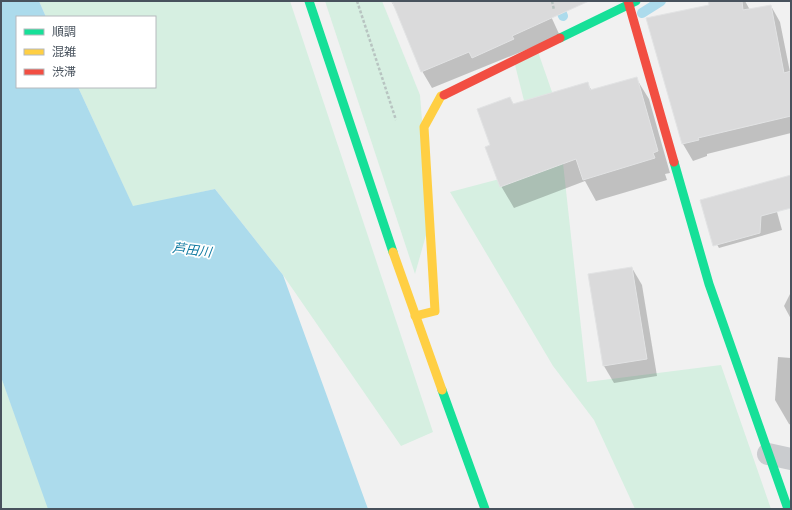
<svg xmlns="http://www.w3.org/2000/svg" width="792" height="510" viewBox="0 0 792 510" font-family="'Work Sans','Noto Sans JP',sans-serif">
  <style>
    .green { fill: #d6efe1 }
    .water { fill: #acdbec }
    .shadow { fill: #0003 }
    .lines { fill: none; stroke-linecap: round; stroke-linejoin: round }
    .stream { stroke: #acdbec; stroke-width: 10 }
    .building { fill: #dadadb; stroke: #e2e3e4 }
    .path { stroke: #b8c4c1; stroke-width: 2.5; stroke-dasharray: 3 2; stroke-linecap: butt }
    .street { stroke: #cacccf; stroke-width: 22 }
    .fast { stroke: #16e098; stroke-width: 9 }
    .slow { stroke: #ffcf43; stroke-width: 9 }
    .jam { stroke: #f24e42; stroke-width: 9 }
    .labels { text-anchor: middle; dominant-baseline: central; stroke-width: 3.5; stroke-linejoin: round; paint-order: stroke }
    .water-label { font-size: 13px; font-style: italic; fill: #107aa1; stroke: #fff }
  </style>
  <rect width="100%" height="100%" fill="#f1f1f1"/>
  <g class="green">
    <polygon points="39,1 290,1 433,432 401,446 283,275 215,189 133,207 78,87 155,87 155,17 46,17"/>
    <polygon points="325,1 382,1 420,95 430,221 415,274"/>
    <polygon points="537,49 574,155 563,163 587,382 721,365 771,509 635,509 594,420 553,366 450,192 541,168 514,61"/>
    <polygon points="1,377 48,504 48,509 1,509"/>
  </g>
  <polygon class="water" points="1,1 39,1 46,17 17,17 17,87 78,87 133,206 215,189 283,275 368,509 48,509 1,377"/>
  <g class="shadow">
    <polygon points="391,1 544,1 560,36 432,88 422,71 398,13"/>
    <polygon points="710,1 745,1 750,10 771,6 780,22 790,72 791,72 791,133 707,154 707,156 693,161 683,144 647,19 710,6"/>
    <polygon points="636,78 649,99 670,173 665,174 667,180 596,201 585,181 514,208 501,186 492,145 510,98 514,105 587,83 592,91"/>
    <polygon points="774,201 782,230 719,248 709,230"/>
    <polygon points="632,268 642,285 657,376 614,383 604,366 589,275"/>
    <polygon points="791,292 791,319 784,306"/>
    <polygon points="778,357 791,358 791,425 789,424 775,400"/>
  </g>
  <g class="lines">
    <g class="stream">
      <polyline points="557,1 563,16"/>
      <polyline points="642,13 661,1"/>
    </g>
  </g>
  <g class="building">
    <polygon points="392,1 589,1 512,36 514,39 472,58 469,52 421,72"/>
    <polygon points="708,1 742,1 743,10 771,5 784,73 791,71 791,116 698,138 699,140 682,144 646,18 709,5"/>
    <polygon points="637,77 658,151 653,153 655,158 583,180 576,159 500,187 485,147 490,145 477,109 510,97 513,104 588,82 590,90"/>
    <polygon points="791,175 791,208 761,216 760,233 713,246 700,200"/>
    <polygon points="632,267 647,359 603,366 588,274"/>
  </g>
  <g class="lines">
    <g class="path">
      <polyline points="357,1 396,120"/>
      <polyline points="552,1 554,10"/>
    </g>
    <polyline class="street" points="768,454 791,459"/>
    <g class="fast">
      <polyline points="309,1 393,252"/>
      <polyline points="560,38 636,1"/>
      <polyline points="674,162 709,284 788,509"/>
      <polyline points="442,390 485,509"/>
    </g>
    <g class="slow">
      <polyline points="393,252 442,390"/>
      <polyline points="415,316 435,311 424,127 441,96 444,95"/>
    </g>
    <g class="jam">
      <polyline points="628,1 674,162"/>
      <polyline points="444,95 560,38"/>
    </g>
  </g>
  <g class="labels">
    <g class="water-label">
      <text transform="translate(192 250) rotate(7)">芦田川</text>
    </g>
  </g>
  <rect width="792" height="510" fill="none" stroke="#48525d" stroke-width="4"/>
  <rect x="16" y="16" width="140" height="72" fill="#ffffff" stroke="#b6babe"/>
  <rect x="24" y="29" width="20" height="6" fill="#16e098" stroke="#b6babe"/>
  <text x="52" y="36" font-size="12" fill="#48525d">順調</text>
  <rect x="24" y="49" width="20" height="6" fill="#ffcf43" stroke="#b6babe"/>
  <text x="52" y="56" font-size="12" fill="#48525d">混雑</text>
  <rect x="24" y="69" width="20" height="6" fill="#f24e42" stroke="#b6babe"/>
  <text x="52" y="76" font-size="12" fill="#48525d">渋滞</text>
</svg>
